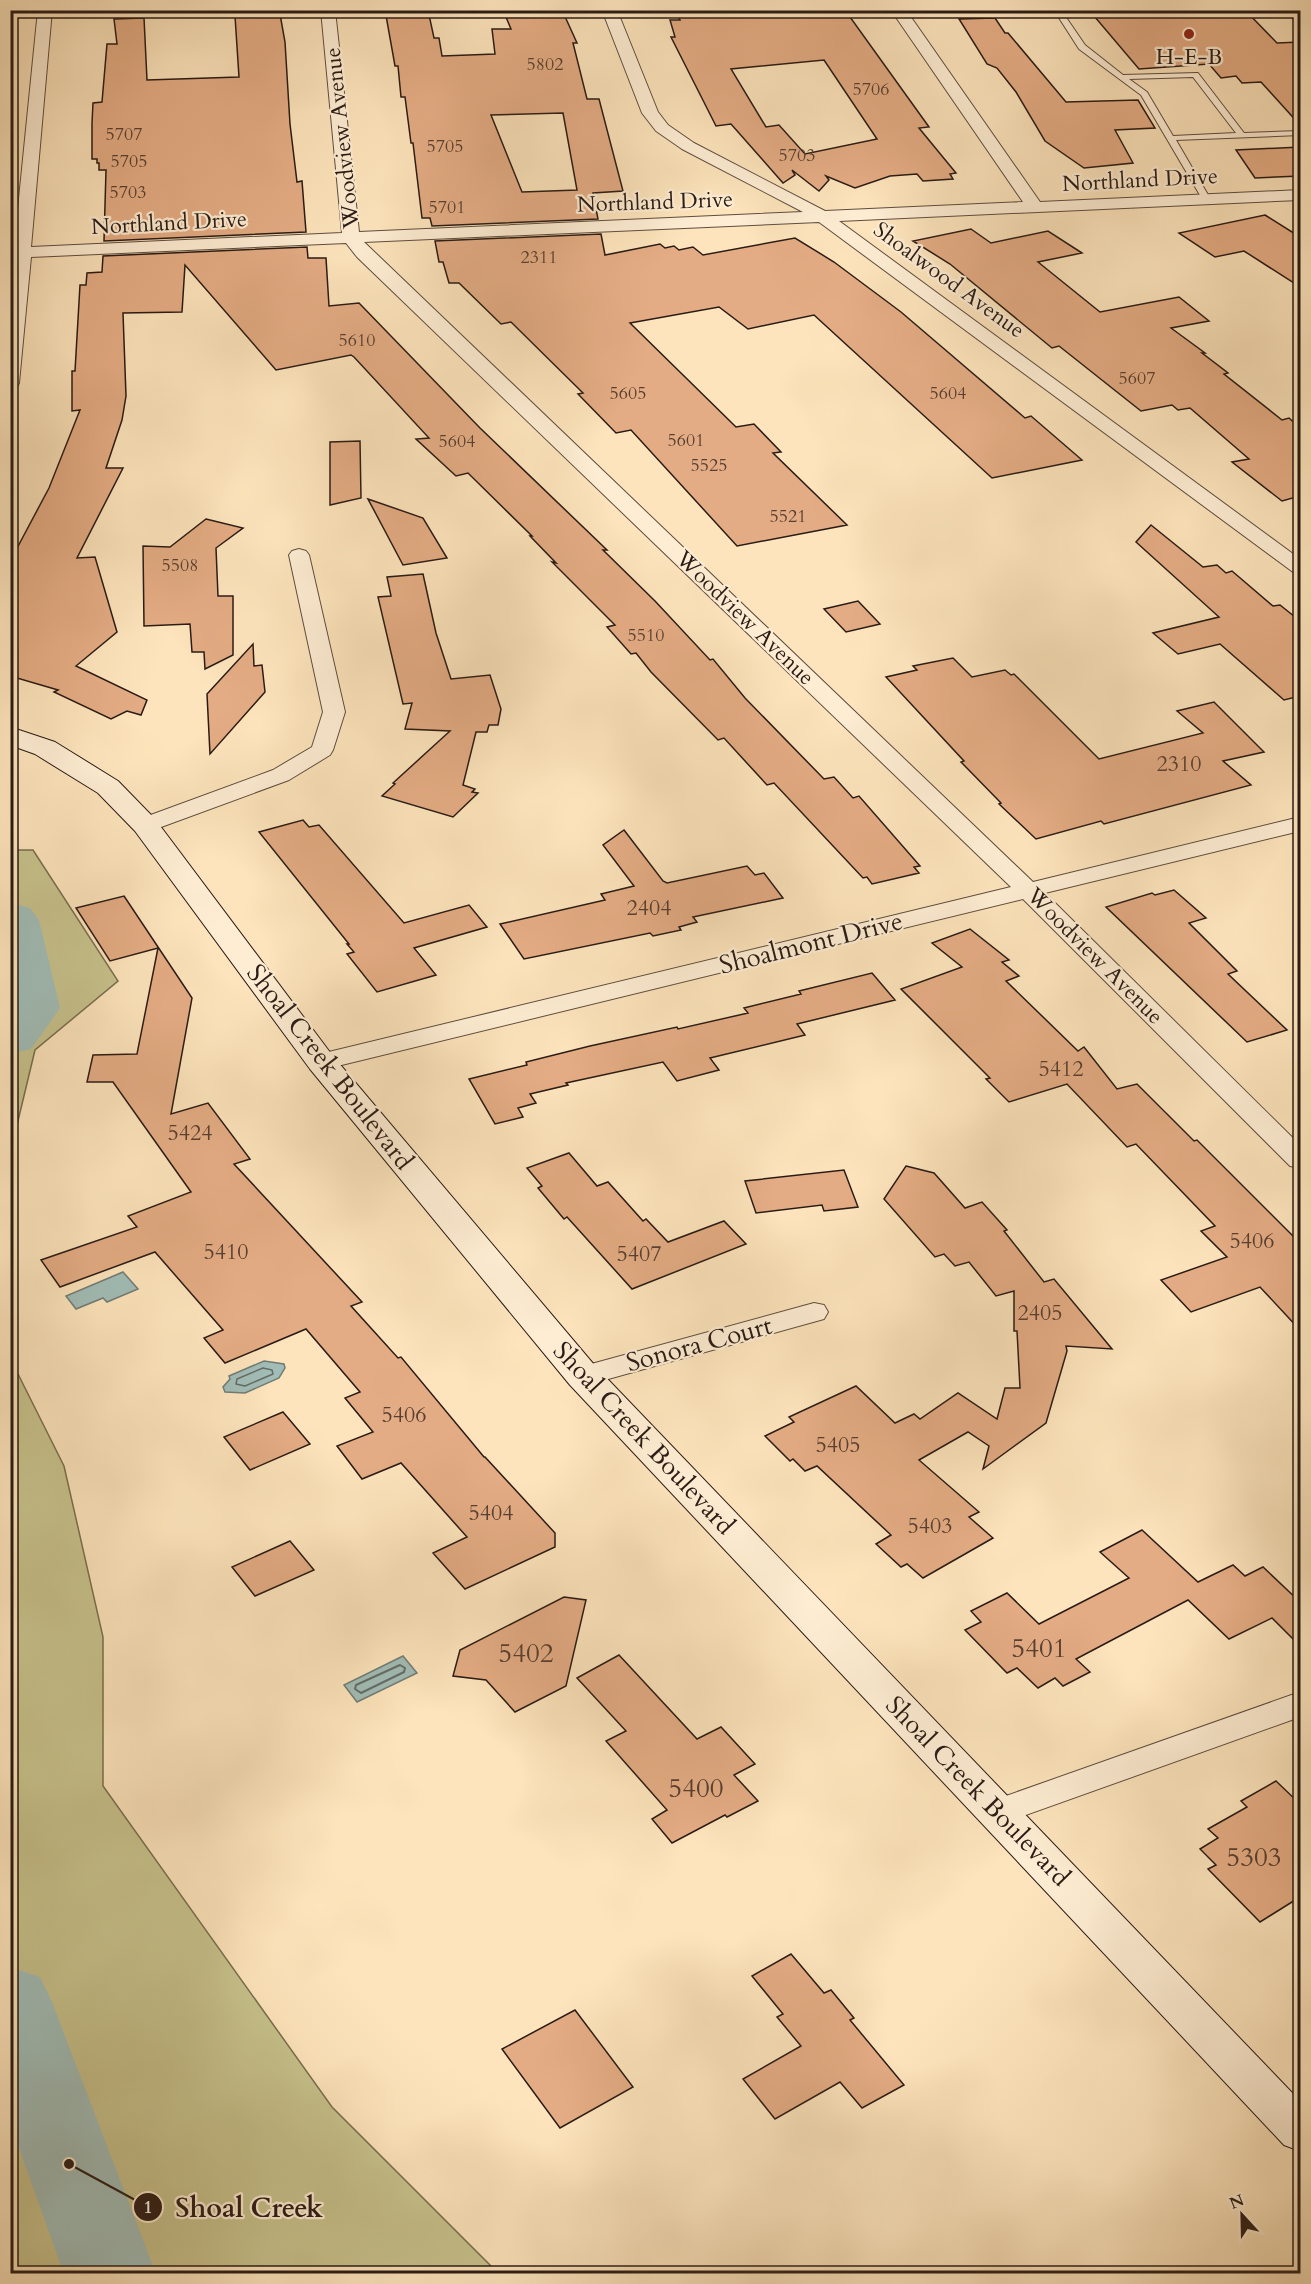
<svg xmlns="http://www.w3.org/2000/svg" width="1311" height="2284" viewBox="0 0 1311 2284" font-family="Cardo,serif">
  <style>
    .green { fill: #c7c28c; stroke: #786e50; stroke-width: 1.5 }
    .water { fill: #a1bdb7; stroke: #717c76; stroke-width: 1.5 }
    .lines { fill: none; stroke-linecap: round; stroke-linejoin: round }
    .shore-far1 { stroke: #656c66; stroke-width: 1.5 }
    .shore { stroke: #656c66; stroke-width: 2 }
    .river { fill: #a1bdb7; fill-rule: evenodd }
    .building { fill: #e4ac84; stroke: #291b15; stroke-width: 1.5; fill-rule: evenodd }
    .lane-casing { stroke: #5e4d3f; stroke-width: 2 }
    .street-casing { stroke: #5e4d3f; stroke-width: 2 }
    .secondary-casing { stroke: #291b15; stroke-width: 2 }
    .primary-casing { stroke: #291b15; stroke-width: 2 }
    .lane { fill: #feedd3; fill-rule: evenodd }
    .street { fill: #feedd3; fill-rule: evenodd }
    .secondary { fill: #feedd3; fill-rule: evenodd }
    .primary { fill: #eec27e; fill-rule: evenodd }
    .poi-dot { fill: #8f2418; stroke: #feedd3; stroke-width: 2 }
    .labels { text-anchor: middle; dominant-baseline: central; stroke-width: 4.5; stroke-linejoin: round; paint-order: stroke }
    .far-number-label { font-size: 18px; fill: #583f31 }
    .far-poi-label { font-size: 22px; fill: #291b15; stroke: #feedd3 }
    .far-street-label { font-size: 22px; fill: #291b15; stroke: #feedd3 }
    .number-label { font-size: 22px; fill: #583f31 }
    .street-label { font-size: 26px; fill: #291b15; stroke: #feedd3 }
    .near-number-label { font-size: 27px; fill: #583f31 }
    .leader { fill: none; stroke: #291b15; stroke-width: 2 }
    .callout-dot { fill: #291b15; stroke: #feedd3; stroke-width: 2 }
    .mark-label { font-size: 18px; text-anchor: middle; font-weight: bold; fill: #fff }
    .callout-label { font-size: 27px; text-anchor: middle; font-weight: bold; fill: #291b15; stroke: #feedd3; stroke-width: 4.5; stroke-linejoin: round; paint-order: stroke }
  </style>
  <rect width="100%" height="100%" fill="#fde4bc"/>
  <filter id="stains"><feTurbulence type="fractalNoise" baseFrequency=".00333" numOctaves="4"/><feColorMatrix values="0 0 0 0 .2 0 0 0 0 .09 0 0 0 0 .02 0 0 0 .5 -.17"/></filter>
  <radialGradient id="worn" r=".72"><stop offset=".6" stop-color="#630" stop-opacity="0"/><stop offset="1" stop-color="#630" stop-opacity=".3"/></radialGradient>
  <g class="green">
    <polygon points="11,850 33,850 118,981 35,1050 11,1150"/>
    <polygon points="11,1360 64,1466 103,1637 103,1786 332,2107 498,2273 11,2273"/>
  </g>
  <g class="water">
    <polygon points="123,1272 138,1289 107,1302 103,1298 76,1309 66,1296"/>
    <polygon points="264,1361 284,1364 285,1368 279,1378 245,1393 225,1392 223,1387 230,1379 229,1376"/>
    <polygon points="403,1656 417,1673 357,1702 344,1685"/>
  </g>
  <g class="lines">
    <polygon class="shore-far1" points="263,1368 272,1370 273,1374 245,1386 236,1384 237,1379"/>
    <polygon class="shore" points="400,1665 405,1668 404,1672 361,1693 355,1689 356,1685"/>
    <g class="river">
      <polygon points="10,903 30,908 39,920 60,1008 31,1049 10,1054"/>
      <polygon points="10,1967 40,1977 52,2002 156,2274 64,2274 10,2123"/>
    </g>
  </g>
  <g class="building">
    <path d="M385 10H428L434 38H439L442 56 495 54 492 29H511L503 10H562L577 43H573L587 99H599L623 191 593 193 598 219 432 226 430 218H422L413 143H411L405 97H401L398 66H395ZM563 113 577 190 522 192 491 115Z"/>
    <path d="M675 10H845L929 127 919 128 956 173 950 174 953 179 923 181 917 174 890 176 855 188 826 176 829 180 819 191 792 170 795 175 783 183 731 124 716 126 671 37H675L670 20H680ZM824 60 877 139 805 154 779 125 766 127 731 69Z"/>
    <polygon points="1089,10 1245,10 1277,43 1300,42 1300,125 1261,82 1242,83 1236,76 1221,78 1209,64 1139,69"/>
    <polygon points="280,14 285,42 290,124 297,182 302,181 306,232 104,241 106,170 99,170 99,163 97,163 97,159 92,159 92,123 93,103 102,102 107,44 117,44 114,19 144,18 147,80 239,77 235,16"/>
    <polygon points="995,18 1005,33 1008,33 1066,102 1138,100 1155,128 1115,130 1133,163 1084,168 1045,141 1016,92 997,68 987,64 959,19"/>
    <polygon points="1300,147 1300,176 1255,178 1236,150"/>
    <polygon points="1265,215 1300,237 1300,287 1244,251 1215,257 1179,233"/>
    <polygon points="971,229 991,243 1048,231 1082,253 1038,262 1100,312 1179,297 1209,321 1171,328 1205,353 1202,353 1228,373 1224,374 1282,420 1289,418 1300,428 1300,496 1282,501 1232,462 1249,459 1190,408 1178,410 1172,405 1141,411 1059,346 1052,348 950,264 913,241"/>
    <polygon points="601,234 605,255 660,244 665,248 674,246 679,250 693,247 703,255 795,238 834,262 901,312 1025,418 1031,416 1082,460 992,478 814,315 748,329 719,307 630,323 736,427 754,424 781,452 773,453 847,525 737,546 631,430 616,433 578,394 583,393 511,322 501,324 459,283 449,283 443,262 439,262 435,241"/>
    <polygon points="307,247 308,258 326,258 329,306 359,303 480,428 607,550 603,550 655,601 710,660 713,659 745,698 824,779 834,777 853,798 859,796 920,866 914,867 919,873 872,884 867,877 863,878 774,783 767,785 724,738 718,740 651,672 636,653 631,654 607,627 615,625 552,562 556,563 530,536 532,536 468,473 456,476 416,439 429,438 354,357 351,355 276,370 185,265 182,312 123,313 126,396 122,420 106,468 123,468 77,558 95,557 117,632 76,666 147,700 141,715 127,711 111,719 54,692 58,690 10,676 10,550 16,550 49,488 80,410 72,411 72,371 75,371 80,285 86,285 87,273 102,272 103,256"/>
    <polygon points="360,441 361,498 330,505 330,442"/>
    <polygon points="368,499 423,518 447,558 403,565"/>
    <polygon points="206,519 243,528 216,548 218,596 233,596 233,655 205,669 204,652 192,652 190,624 144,626 143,546 170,547"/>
    <polygon points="1151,525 1203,567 1217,565 1226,573 1232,571 1273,606 1280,605 1300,621 1300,696 1284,700 1220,644 1178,654 1153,633 1219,617 1136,542"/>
    <polygon points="423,574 436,633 451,679 490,675 501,709 498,725 489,725 487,732 476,732 463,785 475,789 472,792 478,793 453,817 382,796 395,784 393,783 450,731 405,729 412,703 403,704 378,597 391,596 387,577"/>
    <polygon points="858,601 880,624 846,632 824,609"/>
    <polygon points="253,644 254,666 262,665 265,692 210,754 207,694"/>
    <polygon points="953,658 972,677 1005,670 1011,675 1014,674 1099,759 1203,733 1177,711 1214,702 1264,752 1223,761 1251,785 1104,824 1101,821 1036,839 999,804 1001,803 961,762 964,761 886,677 917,670 913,666"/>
    <polygon points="303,820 309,827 319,825 404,923 469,905 487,927 414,948 436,975 377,992 347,954 354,952 347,944 349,944 259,832"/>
    <polygon points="624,830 663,881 667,883 747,866 755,875 764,873 783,898 693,917 697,922 679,927 681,930 653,936 650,933 524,959 500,924 605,900 601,894 634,886 603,845"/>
    <polygon points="1174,890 1206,918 1189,923 1237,971 1228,974 1287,1030 1247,1042 1106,907 1152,893 1155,895"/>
    <polygon points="124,896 192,998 171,1114 208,1103 250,1159 234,1164 362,1302 351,1306 398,1358 401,1357 484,1457 485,1457 555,1533 555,1547 465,1589 433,1553 467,1537 401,1463 362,1479 337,1446 373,1432 345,1398 360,1392 306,1329 225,1363 204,1338 223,1330 155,1252 60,1287 41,1260 137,1227 128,1216 191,1192 113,1082 87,1082 93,1055 137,1054 158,948 110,961 76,908"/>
    <polygon points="970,929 1009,960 1002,962 1019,976 1006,981 1078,1051 1084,1047 1117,1089 1137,1084 1194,1141 1197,1140 1300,1243 1300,1330 1260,1287 1191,1312 1161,1280 1227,1257 1201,1231 1215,1226 1136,1144 1127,1147 1067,1084 1009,1102 986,1079 990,1078 901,989 962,967 932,943"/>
    <polygon points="872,973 895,1000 797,1024 805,1035 710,1058 719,1070 677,1081 663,1062 566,1083 568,1085 530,1094 536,1103 518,1108 523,1117 495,1124 469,1079 527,1065 526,1062 590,1046 677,1027 678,1029 748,1013 744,1008 801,994 799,991"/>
    <polygon points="569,1153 597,1186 608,1182 643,1221 646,1219 668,1242 724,1221 746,1244 632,1289 567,1217 564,1219 538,1188 542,1186 527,1168"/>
    <polygon points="906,1166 934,1173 965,1208 982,1202 1007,1230 1004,1231 1044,1282 1054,1279 1112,1349 1066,1346 1067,1351 1046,1423 983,1469 989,1446 968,1432 919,1460 979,1512 969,1517 993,1538 923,1578 907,1564 901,1567 876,1544 891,1535 817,1466 805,1471 793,1459 790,1461 765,1436 794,1422 789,1417 856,1386 895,1423 914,1414 920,1419 958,1393 997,1419 1005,1388 1020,1388 1017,1331 1014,1331 1014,1291 996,1296 969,1262 955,1266 944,1254 935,1257 884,1199"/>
    <polygon points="844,1170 858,1207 824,1211 822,1205 756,1213 745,1181"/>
    <polygon points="283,1412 310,1444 250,1470 224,1437"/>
    <polygon points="1142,1530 1198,1582 1233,1565 1245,1576 1263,1567 1300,1602 1300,1646 1272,1618 1229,1639 1188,1600 1076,1659 1090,1672 1063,1686 1055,1678 1038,1688 1017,1668 1007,1673 965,1630 981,1622 971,1611 1007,1593 1039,1624 1129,1578 1100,1552"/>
    <polygon points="290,1541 314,1570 255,1596 232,1567"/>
    <polygon points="564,1597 586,1600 566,1686 515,1712 486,1680 453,1676 460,1650"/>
    <polygon points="619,1655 697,1739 721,1727 755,1764 734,1775 758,1801 727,1817 725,1815 672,1843 652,1819 667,1810 606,1741 626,1731 577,1678"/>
    <polygon points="1276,1781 1300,1804 1300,1897 1260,1922 1208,1869 1216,1865 1200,1849 1218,1838 1208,1829 1247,1807 1241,1801"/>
    <polygon points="791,1954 824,1993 831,1990 854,2018 850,2020 904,2085 862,2108 840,2082 775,2119 743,2079 801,2046 777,2017 783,2014 752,1976"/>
    <polygon points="575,2010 633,2087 560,2128 502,2049"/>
  </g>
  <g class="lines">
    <g class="lane-casing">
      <g id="lane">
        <path d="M1054 10H1061L1085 45 1123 75 1198 73 1244 133 1300 131V135L1176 140 1211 200 1204 202 1141 95 1079 49ZM1193 77 1236 133 1173 136 1147 92 1129 79Z"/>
        <polygon points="1286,10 1294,10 1300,18 1300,24 1297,24"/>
      </g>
    </g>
    <g class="street-casing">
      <g id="street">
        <polygon points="38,10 52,10 31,247 342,233 321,10 335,10 359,232 803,212 682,149 656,131 642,113 602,10 617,10 658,112 668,125 694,143 825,211 1023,202 891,10 906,10 1040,202 1300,190 1300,200 839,221 1300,559 1300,574 1293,572 819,222 364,242 1033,882 1300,817 1300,831 1045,893 1300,1145 1300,1168 1290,1166 1023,899 321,1070 312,1068 308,1062 312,1056 1011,887 357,257 346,243 31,257 19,383 17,387 10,389 10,283 13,258 10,258 10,248 14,248"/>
        <polygon points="299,549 306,551 309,555 345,712 333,750 330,755 289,780 153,830 145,832 137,830 133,825 137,820 273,770 312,747 323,712 289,555 292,551"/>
        <polygon points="814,1303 824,1305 828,1312 824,1319 583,1386 573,1383 568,1376 573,1369"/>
        <polygon points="1300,1692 1300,1717 998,1825 986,1821 981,1812 986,1803"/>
      </g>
    </g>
    <g class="secondary-casing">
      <polygon id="secondary" points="10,727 55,742 118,781 155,819 332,1055 596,1367 1300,2101 1300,2151 1284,2145 570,1385 310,1069 135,831 98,793 35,754 10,745"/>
    </g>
    <g class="primary-casing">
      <polygon id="primary" points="10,10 50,10 41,15 10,17"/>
    </g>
    <use href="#lane" class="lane"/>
    <use href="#street" class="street"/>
    <use href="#secondary" class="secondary"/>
    <use href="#primary" class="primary"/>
  </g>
  <circle class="poi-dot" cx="1189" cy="34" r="6"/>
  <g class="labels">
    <g class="far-number-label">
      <text x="545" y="64">5802</text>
      <text x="871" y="89">5706</text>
      <text x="124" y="134">5707</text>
      <text x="445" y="146">5705</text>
      <text x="797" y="155">5703</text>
      <text x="129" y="161">5705</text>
      <text x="128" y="192">5703</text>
      <text x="447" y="207">5701</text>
      <text x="539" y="257">2311</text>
      <text x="357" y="340">5610</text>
      <text x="1137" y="378">5607</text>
      <text x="628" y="393">5605</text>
      <text x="948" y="393">5604</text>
      <text x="686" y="440">5601</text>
      <text x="457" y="441">5604</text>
      <text x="709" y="465">5525</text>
      <text x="788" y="516">5521</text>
      <text x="180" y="565">5508</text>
      <text x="646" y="635">5510</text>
    </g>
    <g class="far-poi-label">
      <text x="1189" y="57">H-E-B</text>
    </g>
    <g class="far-street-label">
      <text transform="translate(342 138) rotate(-96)">Woodview Avenue</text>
      <text transform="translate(1140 180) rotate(-3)">Northland Drive</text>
      <text transform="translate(655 202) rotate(-2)">Northland Drive</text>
      <text transform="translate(169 223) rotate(-3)">Northland Drive</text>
      <text transform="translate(949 280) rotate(36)">Shoalwood Avenue</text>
      <text transform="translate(745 618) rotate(44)">Woodview Avenue</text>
      <text transform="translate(1095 956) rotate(45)">Woodview Avenue</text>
    </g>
    <g class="number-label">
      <text x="1179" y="764">2310</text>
      <text x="649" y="908">2404</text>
      <text x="1061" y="1069">5412</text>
      <text x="190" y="1133">5424</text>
      <text x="1252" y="1241">5406</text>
      <text x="226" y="1252">5410</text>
      <text x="639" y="1254">5407</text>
      <text x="1040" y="1313">2405</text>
      <text x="404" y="1415">5406</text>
      <text x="838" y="1445">5405</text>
      <text x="491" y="1513">5404</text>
      <text x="930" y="1526">5403</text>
    </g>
    <g class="street-label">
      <text transform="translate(811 943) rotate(-14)">Shoalmont Drive</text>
      <text transform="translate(330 1067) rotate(52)">Shoal Creek Boulevard</text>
      <text transform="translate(699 1344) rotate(-15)">Sonora Court</text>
      <text transform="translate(644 1438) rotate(47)">Shoal Creek Boulevard</text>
      <text transform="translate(978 1791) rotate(46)">Shoal Creek Boulevard</text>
    </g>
    <g class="near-number-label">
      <text x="1039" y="1648">5401</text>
      <text x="526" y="1653">5402</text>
      <text x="696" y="1788">5400</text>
      <text x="1254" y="1857">5303</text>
    </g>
  </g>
  <path class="leader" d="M69 2164L148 2207"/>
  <g class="callout-dot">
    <circle cx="69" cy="2164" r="6"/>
    <circle cx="148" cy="2207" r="15"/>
  </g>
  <g class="mark-label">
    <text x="148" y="2213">1</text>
  </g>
  <g class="callout-label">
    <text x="249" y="2217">Shoal Creek</text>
  </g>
  <rect width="1311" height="2284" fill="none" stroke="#fde4bc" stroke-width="36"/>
  <rect x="12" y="12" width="1287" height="2260" fill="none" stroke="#291b15" stroke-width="3"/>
  <rect x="18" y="18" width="1275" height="2248" fill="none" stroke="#291b15" stroke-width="1.5"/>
  <g transform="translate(1242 2215) rotate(338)" stroke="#feedd3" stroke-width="4.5" paint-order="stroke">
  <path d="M0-4.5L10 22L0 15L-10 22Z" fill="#291b15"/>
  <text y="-9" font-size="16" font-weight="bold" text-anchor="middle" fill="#291b15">N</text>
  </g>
  <rect width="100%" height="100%" filter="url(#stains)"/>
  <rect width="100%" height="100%" fill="url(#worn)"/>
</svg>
